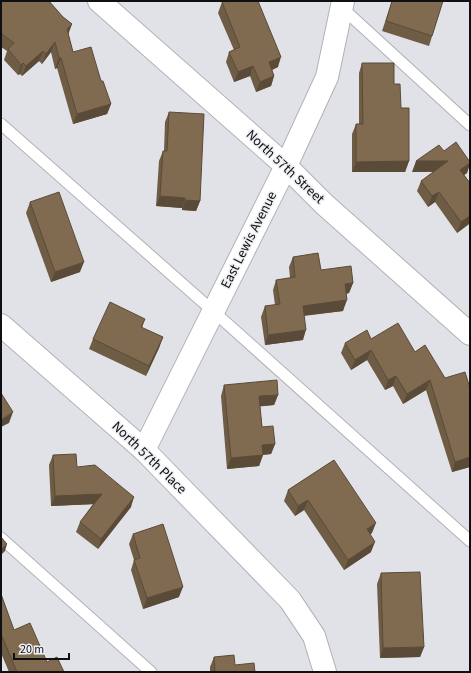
<svg xmlns="http://www.w3.org/2000/svg" width="471" height="673" viewBox="0 0 471 673" font-family="'Source Sans 3',sans-serif">
  <style>
    .lines { fill: none; stroke-linecap: round; stroke-linejoin: round }
    .service-casing { stroke: #b0b2b6; stroke-width: 13 }
    .minor-casing { stroke: #b0b2b6; stroke-width: 24 }
    .service { stroke: #fff; stroke-width: 11 }
    .minor { stroke: #fff; stroke-width: 22 }
    .wall { fill: #6e5c45 }
    .shaded-wall { fill: #5a4b38 }
    .building { fill: #806b50; stroke: #5a4b38 }
    .labels { text-anchor: middle; dominant-baseline: central; stroke-width: 3; stroke-linejoin: round; paint-order: stroke }
    .street-label { font-size: 14px; fill: #0f1011; stroke: #eeeff4 }
  </style>
  <rect width="100%" height="100%" fill="#e1e2e7"/>
  <g class="lines">
    <g class="service-casing">
      <g id="service">
        <polyline points="340,6 470,125"/>
        <polyline points="1,124 213,311 470,541"/>
        <polyline points="1,538 151,672"/>
      </g>
    </g>
    <g class="minor-casing">
      <g id="minor">
        <polyline points="99,1 286,166 324,204 470,334"/>
        <polyline points="1,325 144,450 290,600 314,636 325,672"/>
        <polyline points="144,450 286,166 327,77 343,1"/>
      </g>
    </g>
    <use href="#service" class="service"/>
    <use href="#minor" class="minor"/>
  </g>
  <g class="wall">
    <polygon points="392,1 443,1 429,46 382,31"/>
    <polygon points="1,2 63,17 72,24 68,33 73,52 101,81 111,104 107,114 73,124 57,68 55,69 51,52 42,64 39,61 22,76 20,74 18,75 4,60 7,51 1,47"/>
    <polygon points="222,2 278,67 272,70 274,76 271,86 256,92 250,76 234,82 226,62 229,52 234,50 218,13"/>
    <polygon points="362,63 394,84 401,108 409,161 405,172 352,172 352,134 356,124 359,124 359,73"/>
    <polygon points="169,112 200,201 196,211 182,210 182,208 156,206 159,161 163,151 164,151 165,122"/>
    <polygon points="444,151 470,162 470,164 467,173 464,175 470,183 470,225 469,224 457,233 435,202 428,207 417,191 421,181 434,172 412,172"/>
    <polygon points="30,202 80,272 51,282 26,213"/>
    <polygon points="293,257 321,270 353,283 349,293 346,294 343,311 304,316 303,340 265,345 261,317 265,306 275,305 273,290 276,280 290,278 289,267"/>
    <polygon points="145,319 142,328 163,337 159,348 146,376 89,349 93,339"/>
    <polygon points="371,339 415,352 425,345 470,467 452,472 426,390 403,404 393,386 385,390 367,360 351,370 341,353 345,343"/>
    <polygon points="224,385 278,395 274,405 260,406 262,427 275,444 271,454 263,455 259,466 227,469 221,396"/>
    <polygon points="53,455 77,467 131,507 98,549 76,532 80,522 93,504 51,506 49,465"/>
    <polygon points="334,460 372,533 370,534 371,552 344,570 304,510 295,516 284,501 288,490"/>
    <polygon points="133,534 179,597 143,609 131,570 134,560 129,544"/>
    <polygon points="381,573 424,647 420,657 380,658 377,584"/>
    <polygon points="1,594 14,630 47,662 64,672 9,672 1,653"/>
    <polygon points="214,657 235,665 255,672 210,672 210,667"/>
  </g>
  <g class="shaded-wall">
    <polygon points="72,24 68,35 67,29"/>
    <polygon points="55,42 51,52 42,64 46,54"/>
    <polygon points="43,51 39,61 22,76 26,66"/>
    <polygon points="281,57 278,67 265,73 269,62"/>
    <polygon points="59,58 61,58 57,68 55,69"/>
    <polygon points="23,63 20,74 18,75 21,65"/>
    <polygon points="253,66 250,76 234,82 238,72"/>
    <polygon points="274,76 271,86 256,92 260,82"/>
    <polygon points="111,104 107,114 73,124 77,114"/>
    <polygon points="409,161 405,172 352,172 356,162"/>
    <polygon points="416,161 448,161 444,171 412,172"/>
    <polygon points="470,163 467,173 457,180 460,170"/>
    <polygon points="439,192 435,202 428,207 432,196"/>
    <polygon points="160,196 185,198 182,208 156,206"/>
    <polygon points="185,200 200,201 196,211 182,210"/>
    <polygon points="470,216 470,222 469,224 457,233 461,222"/>
    <polygon points="84,262 80,272 51,282 55,272"/>
    <polygon points="353,283 349,293 341,294 345,284"/>
    <polygon points="347,300 343,311 299,316 303,306"/>
    <polygon points="306,330 303,340 265,345 268,335"/>
    <polygon points="163,337 159,348 146,376 149,366"/>
    <polygon points="371,350 367,360 351,370 355,360"/>
    <polygon points="396,376 393,386 385,390 388,380"/>
    <polygon points="430,380 426,390 403,404 407,394"/>
    <polygon points="278,395 274,405 255,407 259,396"/>
    <polygon points="13,412 9,423 1,427 1,420"/>
    <polygon points="275,444 271,454 258,455 262,445"/>
    <polygon points="263,455 259,466 227,469 231,458"/>
    <polygon points="470,457 470,467 452,472 455,462"/>
    <polygon points="102,494 98,504 51,506 55,496"/>
    <polygon points="134,497 131,507 98,549 101,539"/>
    <polygon points="308,500 304,510 295,516 298,506"/>
    <polygon points="376,523 372,533 363,539 367,529"/>
    <polygon points="375,542 371,552 344,570 348,560"/>
    <polygon points="7,544 5,551 1,555 1,550"/>
    <polygon points="183,587 179,597 143,609 147,598"/>
    <polygon points="424,647 420,657 380,658 383,648"/>
  </g>
  <g class="building">
    <polygon points="2,1 49,1 63,17 72,24 67,29 73,52 91,47 101,81 103,81 111,104 77,114 61,58 59,58 55,42 46,54 43,51 26,66 23,63 21,65 8,49 14,43 3,35 1,32 1,2"/>
    <polygon points="226,1 258,1 281,57 269,62 274,76 260,82 253,66 238,72 229,52 240,47 222,2"/>
    <polygon points="392,1 443,1 432,36 386,21"/>
    <polygon points="362,63 394,63 394,84 400,84 401,108 409,108 409,161 356,162 356,124 363,124"/>
    <polygon points="169,112 204,114 200,201 185,200 185,198 160,196 163,151 167,151"/>
    <polygon points="456,142 470,162 470,163 460,170 470,183 470,216 461,222 439,192 432,196 421,181 448,161 416,161 439,145 444,151"/>
    <polygon points="59,192 84,262 55,272 30,202"/>
    <polygon points="318,253 321,270 351,266 353,283 345,284 347,300 303,306 306,330 268,335 265,306 280,304 276,280 295,277 293,257"/>
    <polygon points="110,302 145,319 141,327 163,337 149,366 93,339"/>
    <polygon points="398,323 415,352 425,345 445,378 465,372 470,388 470,457 455,462 430,380 407,394 396,376 388,380 371,350 355,360 345,343 367,330 371,339"/>
    <polygon points="277,380 278,395 259,396 262,427 273,426 275,444 262,445 263,455 231,458 224,385"/>
    <polygon points="1,393 13,412 1,420"/>
    <polygon points="76,454 77,467 95,465 134,497 101,539 80,522 102,494 55,496 53,455"/>
    <polygon points="334,460 376,523 367,529 375,542 348,560 308,500 298,506 288,490"/>
    <polygon points="163,524 183,587 147,598 134,560 140,558 133,534"/>
    <polygon points="1,537 7,544 1,550"/>
    <polygon points="420,572 424,647 383,648 381,573"/>
    <polygon points="1,594 14,630 30,623 47,662 57,657 64,672 17,672 1,634"/>
    <polygon points="234,655 235,665 254,663 255,672 215,672 214,657"/>
  </g>
  <g class="labels">
    <g class="street-label">
      <text transform="translate(285 167) rotate(43)">North 57th Street</text>
      <text transform="translate(249 240) rotate(-63)">East Lewis Avenue</text>
      <text transform="translate(149 458) rotate(44)">North 57th Place</text>
    </g>
  </g>
  <rect width="471" height="673" fill="none" stroke="#0f1011" stroke-width="4"/>
  <path d="M14 653v6h55v-6" fill="none" stroke="#0f1011" stroke-width="2"/>
  <text x="20" y="653" font-size="12" fill="#0f1011" stroke="#eeeff4" stroke-width="3" paint-order="stroke">20 m</text>
</svg>
